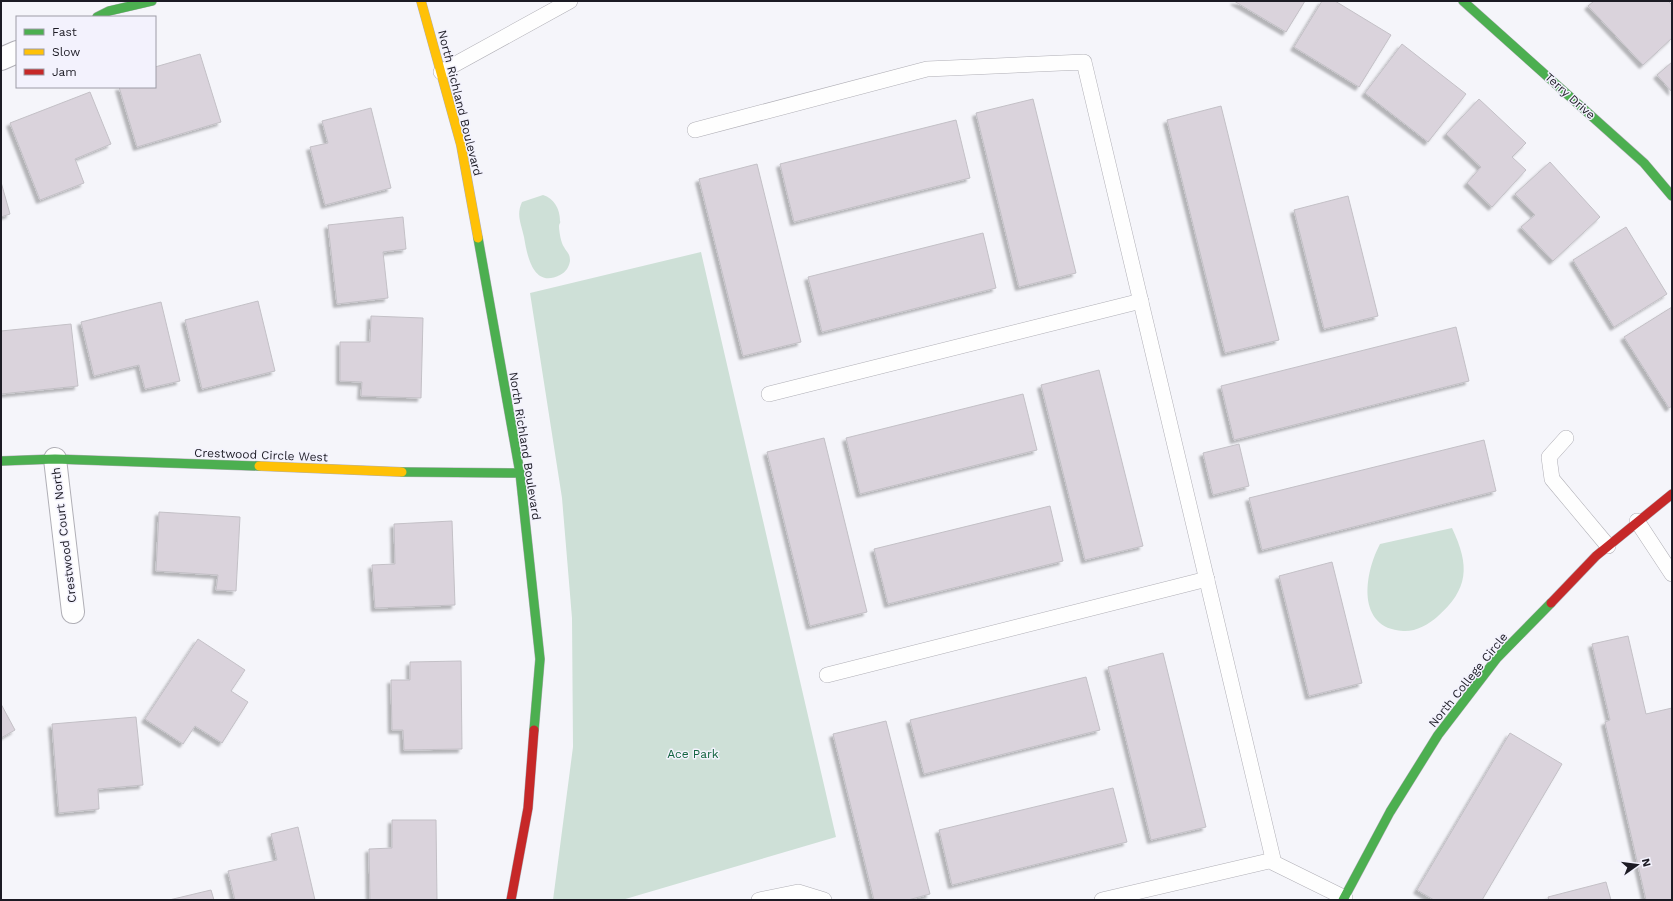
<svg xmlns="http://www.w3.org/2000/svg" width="1673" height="901" viewBox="0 0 1673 901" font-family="'Work Sans',sans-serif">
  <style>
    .green { fill: #cee0d7 }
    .building { fill: #dad3dc; stroke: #c3c0c6; filter: url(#shadow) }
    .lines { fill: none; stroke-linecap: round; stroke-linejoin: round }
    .lane-casing { stroke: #b0afb6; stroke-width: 16 }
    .street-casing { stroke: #b0afb6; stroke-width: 24 }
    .fast-casing { stroke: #b0afb6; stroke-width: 10 }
    .slow-casing { stroke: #b0afb6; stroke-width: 10 }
    .jam-casing { stroke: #b0afb6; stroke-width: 10 }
    .lane { stroke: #fefefe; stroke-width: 15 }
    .street { stroke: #fefefe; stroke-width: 22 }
    .fast { stroke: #4caf50; stroke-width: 9 }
    .slow { stroke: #ffc107; stroke-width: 9 }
    .jam { stroke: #c62828; stroke-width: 9 }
    .labels { text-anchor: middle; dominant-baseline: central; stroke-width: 3; stroke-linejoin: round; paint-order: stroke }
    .street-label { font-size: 12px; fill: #1c1b24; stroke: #f3f2fd }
    .park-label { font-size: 12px; fill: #12643f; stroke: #f3f2fd }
  </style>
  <defs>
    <filter id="shadow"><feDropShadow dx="-3.5" dy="3.5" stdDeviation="1" flood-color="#0004"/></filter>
  </defs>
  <rect width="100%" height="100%" fill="#f5f5fa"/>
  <g class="green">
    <path d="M543 195C554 198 560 209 560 221 561 223 559 224 559 226 559 231 561 243 564 247 567 253 570 253 570 261 569 267 566 272 560 275 533 289 527 255 524 237 521 223 516 215 522 202Z"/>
    <polygon points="701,252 836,837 622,900 553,900 573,747 572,618 562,498 530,293"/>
    <path d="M1452 528C1470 566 1469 589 1437 617 1428 625 1415 632 1403 631 1356 628 1364 574 1380 544Z"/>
  </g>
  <g class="building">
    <polygon points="1234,1 1305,1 1286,32"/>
    <polygon points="1322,1 1335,1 1391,35 1359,87 1294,47"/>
    <polygon points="1594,1 1668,1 1672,5 1672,38 1643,65 1588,6"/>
    <polygon points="1402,44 1466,94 1428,142 1365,93"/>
    <polygon points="200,54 221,122 137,147 119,87 155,87 155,67"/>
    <polygon points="1672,62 1672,92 1657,75"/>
    <polygon points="90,92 111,144 75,159 84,183 40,200 10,123"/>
    <polygon points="1033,99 1076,273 1019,287 976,113"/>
    <polygon points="1479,99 1526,143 1512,157 1526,170 1492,207 1467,183 1481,167 1446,134"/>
    <polygon points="1221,106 1279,340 1225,353 1167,120"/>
    <polygon points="371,108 391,188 325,205 310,147 328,143 322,121"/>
    <polygon points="956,120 970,178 794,222 780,164"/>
    <polygon points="1550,162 1600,217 1553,261 1521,227 1535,215 1515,194"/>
    <polygon points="757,164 801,342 743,356 699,179"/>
    <polygon points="1,182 10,214 1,217"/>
    <polygon points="1348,196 1378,316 1324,329 1294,210"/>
    <polygon points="403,217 406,249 383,252 388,298 337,304 328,225"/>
    <polygon points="1626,227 1667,294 1614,327 1573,260"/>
    <polygon points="983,233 996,288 822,332 808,277"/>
    <polygon points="258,301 275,371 202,389 185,320"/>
    <polygon points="161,302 180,381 145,389 139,365 94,376 81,322"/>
    <polygon points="1672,307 1672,406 1669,408 1624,337"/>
    <polygon points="371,316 423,318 421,398 361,396 362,382 340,381 340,342 370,342"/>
    <polygon points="71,324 78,386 1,394 1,331"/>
    <polygon points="1456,327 1469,381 1234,440 1221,386"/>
    <polygon points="1099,370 1143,546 1085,560 1041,385"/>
    <polygon points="1023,394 1037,450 860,494 846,438"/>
    <polygon points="824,438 867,612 810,626 767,452"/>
    <polygon points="1484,440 1496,491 1262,550 1249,498"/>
    <polygon points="1239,444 1249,486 1213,495 1203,453"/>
    <polygon points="1050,506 1063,561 888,604 874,549"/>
    <polygon points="159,512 240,517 236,591 216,590 218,575 156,571"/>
    <polygon points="452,521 455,605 375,608 372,565 395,564 394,524"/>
    <polygon points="1332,562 1362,683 1309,696 1279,576"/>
    <polygon points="1628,636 1646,714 1672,708 1672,900 1646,900 1605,722 1610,720 1592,644"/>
    <polygon points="198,639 245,670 231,691 248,702 222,743 195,726 183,744 145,719"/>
    <polygon points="1163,653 1206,827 1151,840 1108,667"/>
    <polygon points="461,661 462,749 404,750 403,730 392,730 391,680 410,680 410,662"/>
    <polygon points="1086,677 1100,730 924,774 910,720"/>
    <polygon points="1,704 15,730 1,738"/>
    <polygon points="136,717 143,785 98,789 99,809 59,813 52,724"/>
    <polygon points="886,721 930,894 908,900 874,900 833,734"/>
    <polygon points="1510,733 1562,764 1482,900 1434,900 1417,890"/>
    <polygon points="1113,788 1127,842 952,885 939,830"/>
    <polygon points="392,820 436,820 437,900 370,900 369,849 392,848"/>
    <polygon points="298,827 315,900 235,900 228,871 277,860 271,834"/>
    <polygon points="1606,882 1611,900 1549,900 1548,897"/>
    <polygon points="211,890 214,900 169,900"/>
  </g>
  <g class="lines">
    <g class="lane-casing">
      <g id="lane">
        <polyline points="441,72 570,1"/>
        <polyline points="695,130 927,69 1084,62 1274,863 1345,898"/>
        <polyline points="769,394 1141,301"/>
        <polyline points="1566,438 1549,457 1552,479 1608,546"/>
        <polyline points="1637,521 1672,574"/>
        <polyline points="827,675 1207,579"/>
        <polyline points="759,900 798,892 824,900"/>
        <polyline points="1102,900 1273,860"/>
      </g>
    </g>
    <g class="street-casing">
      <g id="street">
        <polyline points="1,59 17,52"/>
        <polyline points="55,459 73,612"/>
      </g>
    </g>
    <g class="fast-casing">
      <g id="fast">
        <polyline points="1463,1 1644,163 1672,196"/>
        <polyline points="97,17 109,11 152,1"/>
        <polyline points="478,238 520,473 540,659 534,730"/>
        <polyline points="1,461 55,459 259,466"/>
        <polyline points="402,472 520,473"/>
        <polyline points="1343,900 1390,812 1438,735 1497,658 1551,603"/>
      </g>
    </g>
    <g class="slow-casing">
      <g id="slow">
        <polyline points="421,1 461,145 478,238"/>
        <polyline points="259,466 402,472"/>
      </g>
    </g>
    <g class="jam-casing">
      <g id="jam">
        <polyline points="1551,603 1596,556 1672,494"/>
        <polyline points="511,900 528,808 534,730"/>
      </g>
    </g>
    <use href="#lane" class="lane"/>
    <use href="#street" class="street"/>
    <use href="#fast" class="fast"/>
    <use href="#slow" class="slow"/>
    <use href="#jam" class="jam"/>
  </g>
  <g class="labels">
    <g class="street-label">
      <text transform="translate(1570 96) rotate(42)">Terry Drive</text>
      <text transform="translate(460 103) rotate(76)">North Richland Boulevard</text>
      <text transform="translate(525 446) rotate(81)">North Richland Boulevard</text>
      <text transform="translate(261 455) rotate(2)">Crestwood Circle West</text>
      <text transform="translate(64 535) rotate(-97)">Crestwood Court North</text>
      <text transform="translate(1468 680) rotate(-51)">North College Circle</text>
    </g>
    <g class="park-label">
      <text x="693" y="754">Ace Park</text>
    </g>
  </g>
  <rect width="1673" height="901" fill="none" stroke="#1c1b24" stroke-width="4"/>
  <rect x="16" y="16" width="140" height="72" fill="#f3f2fd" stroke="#9d9ca6"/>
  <rect x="24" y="29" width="20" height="6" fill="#4caf50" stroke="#9d9ca6"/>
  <text x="52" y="36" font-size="12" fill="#1c1b24">Fast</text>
  <rect x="24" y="49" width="20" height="6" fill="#ffc107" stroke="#9d9ca6"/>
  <text x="52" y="56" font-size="12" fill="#1c1b24">Slow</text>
  <rect x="24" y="69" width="20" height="6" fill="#c62828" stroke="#9d9ca6"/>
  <text x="52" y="76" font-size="12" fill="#1c1b24">Jam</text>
  <g transform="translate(1637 865) rotate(76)" stroke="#f3f2fd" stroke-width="3" paint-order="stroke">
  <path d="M0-3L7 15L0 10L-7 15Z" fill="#1c1b24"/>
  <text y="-6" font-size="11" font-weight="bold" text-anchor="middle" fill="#1c1b24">N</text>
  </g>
</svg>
